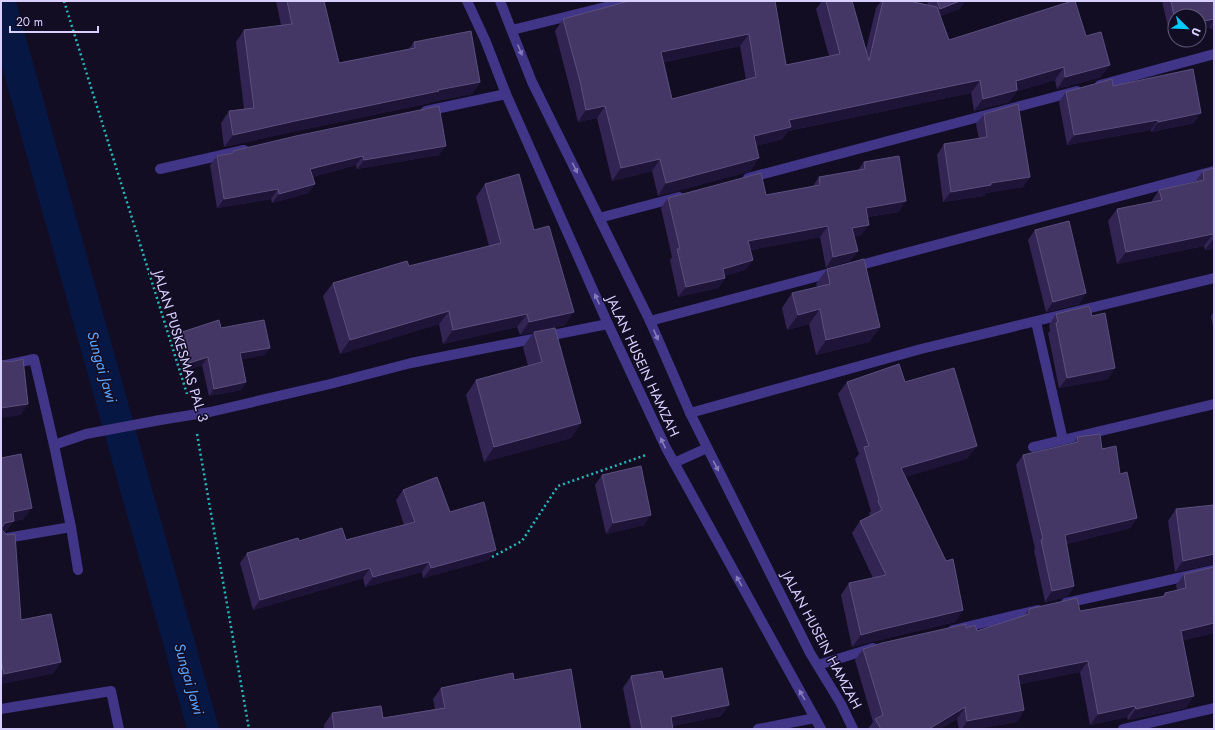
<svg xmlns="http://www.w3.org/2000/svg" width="1215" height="730" viewBox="0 0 1215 730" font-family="Jost,sans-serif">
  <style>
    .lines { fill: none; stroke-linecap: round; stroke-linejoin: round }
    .canal { stroke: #071743; stroke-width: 31 }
    .path { stroke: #28b7bb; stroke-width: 2.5; stroke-dasharray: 2 3; stroke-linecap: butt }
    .minor { stroke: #403586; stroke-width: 10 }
    .wall { fill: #322553; fill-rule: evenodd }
    .shaded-wall { fill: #1e1438 }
    .building { fill: #443765; stroke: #5b4f7e; fill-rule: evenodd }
    .oneway { fill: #857bbc }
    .labels { text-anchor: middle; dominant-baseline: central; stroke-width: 3; stroke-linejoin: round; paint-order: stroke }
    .street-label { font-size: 14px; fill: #d9d0ff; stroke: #130d24 }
    .water-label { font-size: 15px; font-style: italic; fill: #5ea6ff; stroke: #130d24 }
  </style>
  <rect width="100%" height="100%" fill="#130d24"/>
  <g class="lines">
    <polyline class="canal" points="1,6 203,729"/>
    <g class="path">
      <polyline points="64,1 187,394"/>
      <polyline points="197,434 249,729"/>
      <polyline points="492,557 522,541 558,486 646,455"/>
    </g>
    <g class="minor">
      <polyline points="467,1 486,42 506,94 608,324 666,448 821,729"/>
      <polyline points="500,1 532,82 650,321 690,413 810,653 841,704 853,729"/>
      <polyline points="512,30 630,1"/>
      <polyline points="1100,85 1214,54"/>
      <polyline points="426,111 506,94"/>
      <polyline points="160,169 244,150"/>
      <polyline points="748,178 1077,91"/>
      <polyline points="599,218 679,197"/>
      <polyline points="853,267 1214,171"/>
      <polyline points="650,321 834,272"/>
      <polyline points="1036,322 1063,440"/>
      <polyline points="1,366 34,359 54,445"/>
      <polyline points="690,413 921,349 1214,278"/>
      <polyline points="1033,447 1214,404"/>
      <polyline points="674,463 707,448"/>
      <polyline points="1,539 71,527"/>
      <polyline points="78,570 71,527 54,445 86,434 160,420 210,412 330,384 411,363 608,324"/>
      <polyline points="1066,603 1214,570"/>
      <polyline points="953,630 1038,610"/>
      <polyline points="818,665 873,648"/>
      <polyline points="1,709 111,691 119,729"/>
      <polyline points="758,729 815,718"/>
      <polyline points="1123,729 1214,708"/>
    </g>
  </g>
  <g class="wall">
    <polygon points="276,1 324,1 339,63 409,49 414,42 480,82 472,94 431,102 430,103 287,133 224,147 221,123 229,111 244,109 236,42 244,30 281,25"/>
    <path d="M775 1 786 65 829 56 816 9 822 1H852L866 50 876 8 881 1H909L928 5 927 1H965L959 9 940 16 949 40 1086 36 1101 77 1057 89 1055 80 1017 91 1009 102 974 111 971 93 788 131 782 139 756 146 751 171 658 196 652 171 612 181 597 118 578 122 571 93 555 31 563 19ZM740 46 746 80 672 99 664 62Z"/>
    <polygon points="1162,1 1214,1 1214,28 1210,29 1210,27 1175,16 1175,35 1170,36"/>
    <polygon points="1113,86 1194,123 1151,132 1151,130 1067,145 1059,102 1066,92"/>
    <polygon points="984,114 1030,177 1023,187 986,193 984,196 943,202 937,155 944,144 979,139 976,124"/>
    <polygon points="233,151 439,155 357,169 356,165 312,177 315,184 308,193 272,203 271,199 217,208 210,165 217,156 231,153"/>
    <polygon points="864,162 899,212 867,217 869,225 861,235 854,236 858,251 850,261 826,268 820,237 750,250 753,260 745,270 724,276 725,278 718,288 678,297 670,260 672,257 661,208 668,198 766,195 813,186 819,177 858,170"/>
    <polygon points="1214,168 1214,249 1205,250 1204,246 1117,264 1108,221 1117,209 1151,202 1159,190 1195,182 1203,171"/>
    <polygon points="485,184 534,230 565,325 520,335 517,327 443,344 439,324 340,354 323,296 333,283 409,266 489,246 476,197"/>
    <polygon points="1035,230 1086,293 1079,304 1046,312 1028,240"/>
    <polygon points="827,269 880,327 869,342 816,355 809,324 787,330 782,308 792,293 817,287 816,284"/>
    <polygon points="1214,311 1214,332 1211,316"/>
    <polygon points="1056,314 1092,316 1108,379 1059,388 1048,333 1050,331 1049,325"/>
    <polygon points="221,328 270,348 264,355 242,359 246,382 241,390 209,396 202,365 184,371 174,340 179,333"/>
    <polygon points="534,332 581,423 571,438 484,462 466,395 476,380 528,366 523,347"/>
    <polygon points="847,382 905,382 968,458 905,477 963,610 955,622 871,642 852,647 841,595 849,583 873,578 852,533 860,521 871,516 869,513 871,511 855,459 859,454 838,394"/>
    <polygon points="1077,437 1102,449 1120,474 1137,518 1130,528 1066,544 1074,586 1067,597 1045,602 1034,550 1035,549 1016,465 1023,455 1074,443"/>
    <polygon points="1,458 24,519 14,521 6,531 4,532 21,620 54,673 1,684"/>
    <polygon points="602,475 644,525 606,534 595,485"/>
    <polygon points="403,490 450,512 496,550 488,560 423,578 422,572 365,587 363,578 253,610 240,563 247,553 299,541 346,540 404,525 396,500"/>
    <polygon points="1214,505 1214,564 1213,564 1175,572 1168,521 1176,509"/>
    <polygon points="1214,567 1214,633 1183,640 1186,708 1128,720 1127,717 1090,725 1080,672 1020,684 1024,710 1017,722 976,729 959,729 957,719 940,729 868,729 873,722 855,660 863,649 966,628 977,631 1024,616 1029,609 1080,611 1162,597 1165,593 1177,590 1176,585 1184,574"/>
    <polygon points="631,676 664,679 729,705 721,716 673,726 673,729 631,729 623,688"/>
    <polygon points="514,680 581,729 324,729 324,725 332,713 383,718 435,709 433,699 441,688"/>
  </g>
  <g class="shaded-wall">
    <polygon points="960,1 965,1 959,9 932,20 940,9"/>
    <polygon points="1214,19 1214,21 1210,27 1199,30 1199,22"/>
    <polygon points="1214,24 1214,28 1210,29"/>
    <polygon points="1175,29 1175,35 1170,36"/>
    <polygon points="749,34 740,46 653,64 661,52"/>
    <polygon points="1110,65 1101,77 1057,89 1065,77"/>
    <polygon points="1064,67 1055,80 1017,91 1009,102 974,111 983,99 1016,81"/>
    <polygon points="980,80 971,93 788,131 782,139 745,149 754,136 789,120"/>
    <polygon points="480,82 472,94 431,102 430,103 287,133 224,147 233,135 295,121 438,90"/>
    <polygon points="605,106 597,118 578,122 586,110"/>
    <polygon points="1201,113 1194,123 1151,132 1158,122"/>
    <polygon points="1158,120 1151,130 1067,145 1074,135"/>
    <polygon points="446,146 439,155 357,169 364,160"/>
    <polygon points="363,156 356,165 304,179 310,169"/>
    <polygon points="759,158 751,171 658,196 666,183"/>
    <polygon points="660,159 652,171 612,181 621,168"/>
    <polygon points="1030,177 1023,187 986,193 984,196 943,202 951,192 991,183"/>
    <polygon points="315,184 308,193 272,203 279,194"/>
    <polygon points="278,189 271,199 217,208 224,199"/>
    <polygon points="906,201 899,212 858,218 866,208"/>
    <polygon points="869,225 861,235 845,238 852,228"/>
    <polygon points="828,226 820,237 740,252 748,241"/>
    <polygon points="1213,234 1204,246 1117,264 1126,252"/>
    <polygon points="1214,238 1214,249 1205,250"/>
    <polygon points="858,251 850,261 826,268 833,257"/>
    <polygon points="753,260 745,270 716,279 723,269"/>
    <polygon points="725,278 718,288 678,297 686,287"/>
    <polygon points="1086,293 1079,304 1046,312 1053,302"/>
    <polygon points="820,309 809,324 787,330 798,315"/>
    <polygon points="449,311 439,324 340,354 350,340"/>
    <polygon points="574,312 565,325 520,335 529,322"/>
    <polygon points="527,314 517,327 443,344 453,330"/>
    <polygon points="880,327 869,342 816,355 826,340"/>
    <polygon points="270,348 264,355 235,361 240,353"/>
    <polygon points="208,357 202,365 184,371 189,363"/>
    <polygon points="1115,368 1108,379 1059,388 1067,378"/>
    <polygon points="246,382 241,390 209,396 214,389"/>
    <polygon points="28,404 21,415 1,418 1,408"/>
    <polygon points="581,423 571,438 484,462 494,447"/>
    <polygon points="977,446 968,458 893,481 901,468"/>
    <polygon points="32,508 24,519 6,522 13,512"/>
    <polygon points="651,515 644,525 606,534 613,523"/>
    <polygon points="1137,518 1130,528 1057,546 1065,535"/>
    <polygon points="14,521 6,531 1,533 1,528 5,523"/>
    <polygon points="496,550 488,560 423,578 431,568"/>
    <polygon points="1214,554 1214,564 1213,564 1175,572 1183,561"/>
    <polygon points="429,562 422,572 365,587 373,577"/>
    <polygon points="370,568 363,578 253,610 260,600"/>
    <polygon points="1074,586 1067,597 1045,602 1052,591"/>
    <polygon points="963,610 955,622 871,642 852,647 861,635 879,630"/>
    <polygon points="1214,623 1214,633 1173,642 1181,631"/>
    <polygon points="1088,661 1080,672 1010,686 1018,675"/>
    <polygon points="61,662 54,673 1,684 1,679 4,674"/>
    <polygon points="1194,696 1186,708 1128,720 1136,709"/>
    <polygon points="729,705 721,716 663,728 671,717"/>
    <polygon points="1135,706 1127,717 1090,725 1098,714"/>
    <polygon points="965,707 957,719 940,729 929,729"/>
    <polygon points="1024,710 1017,722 976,729 962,729 967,721"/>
  </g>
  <g class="building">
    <polygon points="287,1 324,1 339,63 415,48 414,42 471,31 480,82 438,90 439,91 295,121 233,135 229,111 254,108 244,30 292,24"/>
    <path d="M629 1H775L786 65 840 54 826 1H852L869 61 883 1H909L937 7 949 40 1072 1H1075L1086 36 1101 32 1110 65 1065 77 1064 67 1016 81 1017 90 983 99 980 80 789 120 791 127 754 136 759 158 666 183 660 159 621 168 605 106 586 110 580 81 563 19ZM749 34 756 77 672 99 661 52Z"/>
    <polygon points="937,1 960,1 940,9"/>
    <polygon points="1171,1 1214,1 1214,19 1199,22 1199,16 1175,16 1175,21"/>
    <polygon points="1193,69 1201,113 1158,122 1158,120 1074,135 1066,92 1112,79 1113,86"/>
    <polygon points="1018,104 1030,177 991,183 991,185 951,192 944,144 987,137 984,114"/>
    <polygon points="439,106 446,146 364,160 363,156 310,169 315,184 279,194 278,189 224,199 217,156 233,153 233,151 296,136"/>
    <polygon points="899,156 906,201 866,208 869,225 852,228 858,251 833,257 828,226 748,241 753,260 723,269 725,278 686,287 677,249 680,249 668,198 761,173 766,195 820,185 819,177 865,169 864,162"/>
    <polygon points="1214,168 1214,238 1213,234 1126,252 1117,209 1162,200 1159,190 1204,180 1203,171"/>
    <polygon points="519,174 534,230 549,226 574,312 529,322 527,314 453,330 449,311 350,340 333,283 407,261 409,266 501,243 485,184"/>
    <polygon points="1069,221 1086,293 1053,302 1035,230"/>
    <polygon points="864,259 880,327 826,340 820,309 798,315 792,293 830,284 827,269"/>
    <polygon points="1089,306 1092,316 1105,313 1115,368 1067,378 1056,323 1058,322 1056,314"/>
    <polygon points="219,320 221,328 264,320 270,348 240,353 246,382 214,389 208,357 189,363 179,333"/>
    <polygon points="555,328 581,423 494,447 476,380 542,362 534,332"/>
    <polygon points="23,359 28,404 1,408 1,361 5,361 10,362"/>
    <polygon points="899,364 905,382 954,368 977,446 901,468 946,561 953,559 963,610 879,630 861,635 849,583 886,575 860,521 882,510 878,501 879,500 864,447 869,446 847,382"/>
    <polygon points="1100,434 1102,449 1116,446 1120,474 1127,472 1137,518 1065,535 1074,586 1052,591 1041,540 1043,539 1023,455 1078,442 1077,437"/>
    <polygon points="21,454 32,508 13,512 14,521 5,523 2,527 2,530 7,535 15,534 21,620 51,614 61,662 4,674 1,659 1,458"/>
    <polygon points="641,466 651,515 613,523 602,475"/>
    <polygon points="437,477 450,512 484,502 496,550 431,568 429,562 373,577 370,568 260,600 247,553 298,538 299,541 342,528 346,540 415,522 403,490"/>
    <polygon points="1214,505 1214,554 1183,561 1176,509"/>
    <polygon points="1214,567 1214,623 1181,631 1194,696 1136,709 1135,706 1098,714 1088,661 1018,675 1024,710 967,721 965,707 929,729 881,729 875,719 883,715 863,649 882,643 966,624 966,628 975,625 977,631 1029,614 1029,609 1077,598 1080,611 1165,596 1165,593 1186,588 1184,574"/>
    <polygon points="722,668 729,705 671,717 673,729 642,729 631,676 662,671 664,679"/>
    <polygon points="571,669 581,729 334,729 332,713 381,706 383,718 445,708 441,688 513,673 514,680"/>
  </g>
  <defs><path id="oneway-solid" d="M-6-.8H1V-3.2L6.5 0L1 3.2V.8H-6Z"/></defs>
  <g class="oneway">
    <use href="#oneway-solid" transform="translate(520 50) rotate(68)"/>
    <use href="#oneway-solid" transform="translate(575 168) rotate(64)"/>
    <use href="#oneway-solid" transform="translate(597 299) rotate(-114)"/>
    <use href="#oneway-solid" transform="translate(656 335) rotate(67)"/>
    <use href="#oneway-solid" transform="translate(663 443) rotate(-115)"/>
    <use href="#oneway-solid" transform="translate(716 466) rotate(63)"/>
    <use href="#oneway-solid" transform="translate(739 581) rotate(-119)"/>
    <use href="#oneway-solid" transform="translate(802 695) rotate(-120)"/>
  </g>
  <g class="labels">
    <g class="street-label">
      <text transform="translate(181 346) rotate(73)">JALAN PUSKESMAS PAL 3</text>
      <text transform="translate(643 366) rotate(65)">JALAN HUSEIN HAMZAH</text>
      <text transform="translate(822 640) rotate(62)">JALAN HUSEIN HAMZAH</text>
    </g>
    <g class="water-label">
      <text transform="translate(102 367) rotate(74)">Sungai Jawi</text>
      <text transform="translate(189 679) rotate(74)">Sungai Jawi</text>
    </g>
  </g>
  <rect width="1215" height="730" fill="none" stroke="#d9d0ff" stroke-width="4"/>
  <g transform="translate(1187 28) rotate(113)"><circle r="19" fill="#130d24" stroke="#625b7c"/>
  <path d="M0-3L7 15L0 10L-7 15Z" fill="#00ccfb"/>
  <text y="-6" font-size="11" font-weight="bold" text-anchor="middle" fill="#d9d0ff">U</text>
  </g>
  <path d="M10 26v6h88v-6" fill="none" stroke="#d9d0ff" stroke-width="2"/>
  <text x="16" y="26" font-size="12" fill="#d9d0ff" stroke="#130d24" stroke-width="3" paint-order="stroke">20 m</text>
</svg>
